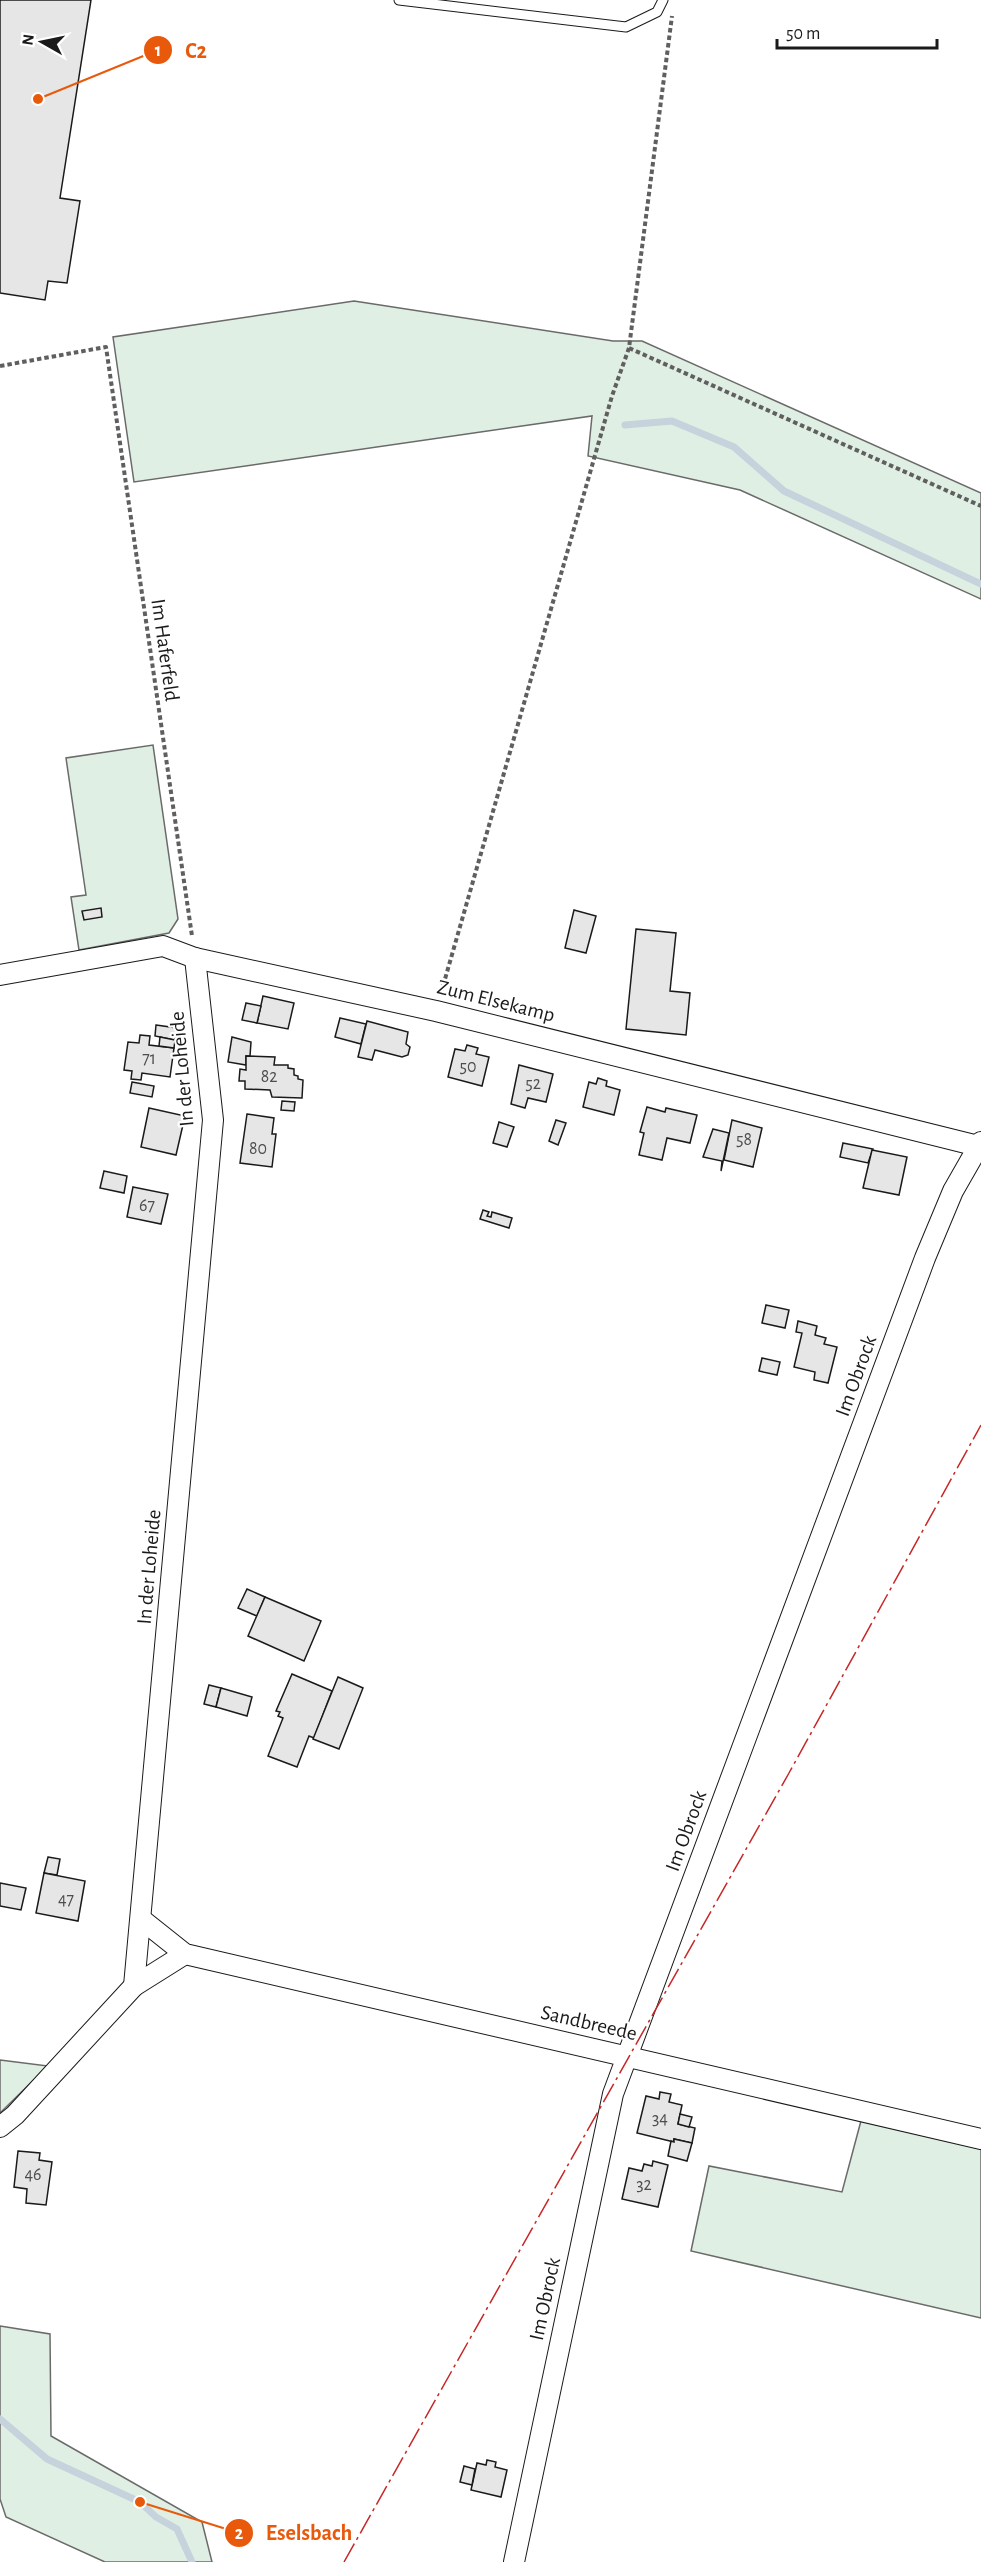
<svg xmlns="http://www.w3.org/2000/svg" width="981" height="2562" viewBox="0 0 981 2562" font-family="'Alegreya Sans',sans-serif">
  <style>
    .green { fill: #e0efe3; stroke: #6a6a6a; stroke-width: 1.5 }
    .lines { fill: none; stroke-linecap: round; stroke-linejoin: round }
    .stream { stroke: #c6d2dc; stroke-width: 7 }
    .building { fill: #e6e6e6; stroke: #1a1a1a; stroke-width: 1.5 }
    .service-casing { stroke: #1a1a1a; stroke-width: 11 }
    .minor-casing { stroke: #1a1a1a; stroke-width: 22 }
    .path { stroke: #5f5f5f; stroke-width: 4; stroke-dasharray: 4.5 3; stroke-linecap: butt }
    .service { stroke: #fff; stroke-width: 9 }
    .minor { stroke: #fff; stroke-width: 20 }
    .power { stroke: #c62828; stroke-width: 1.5; stroke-dasharray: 21 4.5 3 4.5; stroke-linecap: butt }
    .labels { text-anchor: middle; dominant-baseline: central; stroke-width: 4.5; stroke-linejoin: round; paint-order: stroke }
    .number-label { font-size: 18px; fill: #4d4d4d }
    .street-label { font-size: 21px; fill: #1a1a1a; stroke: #fff }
    .leader { fill: none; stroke: #e8590c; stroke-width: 2 }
    .callout-dot { fill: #e8590c; stroke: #fff; stroke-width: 2 }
    .mark-label { font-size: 18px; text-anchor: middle; font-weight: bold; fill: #fff }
    .callout-label { font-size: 22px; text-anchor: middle; font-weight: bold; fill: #e8590c; stroke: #fff; stroke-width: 4.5; stroke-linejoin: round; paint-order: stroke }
  </style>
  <rect width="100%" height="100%" fill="#fff"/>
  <g class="green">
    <polygon points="354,301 613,341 642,341 981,493 981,599 740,490 588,456 592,416 134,482 113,337"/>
    <polygon points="153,745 178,919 169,933 79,950 71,897 86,895 66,758"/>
    <polygon points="0,2060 48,2066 0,2113"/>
    <polygon points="862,2117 981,2146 981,2318 691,2251 709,2166 842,2192"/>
    <polygon points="0,2326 50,2334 51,2436 202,2522 212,2562 105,2562 6,2517 0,2499"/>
  </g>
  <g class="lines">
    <g class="stream">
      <polyline points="625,425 672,421 734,447 784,491 981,584"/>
      <polyline points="0,2419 47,2459 140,2502 156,2517 177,2529 192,2562"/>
    </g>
  </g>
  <g class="building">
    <polygon points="0,0 91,0 60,198 80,201 67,283 48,281 45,300 0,293"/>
    <polygon points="101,908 102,917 84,920 82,911"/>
    <polygon points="574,910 596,916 586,953 565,948"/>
    <polygon points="636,929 676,933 670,991 690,993 686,1035 626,1029"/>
    <polygon points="263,996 294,1003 288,1029 257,1023"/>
    <polygon points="246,1003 261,1006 257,1023 242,1020"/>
    <polygon points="340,1018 366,1024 361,1044 335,1037"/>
    <polygon points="367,1021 408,1032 406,1044 410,1047 408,1055 402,1057 375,1050 372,1060 358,1057"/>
    <polygon points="156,1025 177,1028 175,1040 155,1036"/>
    <polygon points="140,1035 150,1036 149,1045 174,1048 170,1077 142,1073 141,1080 131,1079 132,1071 124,1070 128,1042 139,1043"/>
    <polygon points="160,1037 175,1040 174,1048 159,1046"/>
    <polygon points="232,1037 251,1042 250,1056 246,1056 246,1065 228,1062"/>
    <polygon points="467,1045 478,1048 476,1054 489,1057 482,1086 448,1077 455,1049 465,1051"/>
    <polygon points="246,1056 275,1057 274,1065 288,1065 288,1068 294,1069 294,1075 298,1076 298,1079 303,1080 302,1098 272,1097 270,1090 245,1089 245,1081 239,1081 240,1069 246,1070"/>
    <polygon points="519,1065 553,1074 546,1102 528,1098 525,1108 511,1104"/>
    <polygon points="598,1078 607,1081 606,1086 620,1090 614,1115 583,1107 589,1082 596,1084"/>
    <polygon points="132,1082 154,1086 152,1097 130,1093"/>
    <polygon points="282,1101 295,1102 294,1111 281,1110"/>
    <polygon points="647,1107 665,1112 666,1108 697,1115 690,1143 667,1138 662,1160 639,1155 644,1133 640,1132"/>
    <polygon points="149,1108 185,1116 176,1155 141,1147"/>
    <polygon points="247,1114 274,1118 272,1134 276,1134 272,1167 240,1163"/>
    <polygon points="556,1120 566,1123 558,1145 549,1141"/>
    <polygon points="732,1120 762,1128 753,1167 724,1160"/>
    <polygon points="499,1122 514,1127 507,1147 493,1143"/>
    <polygon points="713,1129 729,1133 721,1171 722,1161 703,1157"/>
    <polygon points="843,1143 873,1149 868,1163 840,1157"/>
    <polygon points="872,1150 907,1157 899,1195 863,1188"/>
    <polygon points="104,1171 127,1176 124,1193 100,1188"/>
    <polygon points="133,1187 168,1194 161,1224 127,1217"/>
    <polygon points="483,1210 489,1212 487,1216 491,1217 492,1212 512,1218 509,1228 480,1219"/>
    <polygon points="766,1305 789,1310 785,1328 762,1323"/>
    <polygon points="798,1321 817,1326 815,1335 826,1338 824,1344 837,1347 828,1383 814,1380 815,1372 794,1367 802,1333 796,1332"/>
    <polygon points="762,1358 780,1362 777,1375 759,1371"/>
    <polygon points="247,1589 265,1597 257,1616 238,1608"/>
    <polygon points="265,1597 321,1621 304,1661 248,1636"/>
    <polygon points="292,1674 332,1691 314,1738 309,1736 297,1767 268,1756 283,1718 278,1716 280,1712 276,1711"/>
    <polygon points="338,1677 363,1688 339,1749 313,1739"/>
    <polygon points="209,1685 221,1688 216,1707 204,1704"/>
    <polygon points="221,1688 252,1697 247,1716 216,1707"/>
    <polygon points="48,1857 60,1859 57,1875 44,1873"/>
    <polygon points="44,1873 85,1881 78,1921 36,1913"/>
    <polygon points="0,1883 26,1888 21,1910 0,1906"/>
    <polygon points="660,2092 671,2094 669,2102 682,2105 678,2124 695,2128 692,2143 674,2139 674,2142 637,2133 646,2096 659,2099"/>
    <polygon points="680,2114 692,2117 689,2127 678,2124"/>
    <polygon points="674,2139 692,2143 687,2161 668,2156 671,2141 674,2142"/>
    <polygon points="18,2151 40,2153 39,2160 52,2162 46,2205 26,2203 27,2189 14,2187"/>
    <polygon points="653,2161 668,2165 658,2207 622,2199 629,2168 642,2171 644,2164 652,2166"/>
    <polygon points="487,2460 496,2462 495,2467 507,2470 501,2497 471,2490 477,2463 486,2465"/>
    <polygon points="464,2466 475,2469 472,2485 460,2482"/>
  </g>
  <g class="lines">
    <g class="service-casing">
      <polyline id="service" points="399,0 626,27 657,12 663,0"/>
    </g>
    <g class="minor-casing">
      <g id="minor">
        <polyline points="0,975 163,946 195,958 436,1011 978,1146"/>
        <polyline points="141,1919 185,1954 981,2139"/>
        <polyline points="134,1986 213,1120 195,958"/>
        <polyline points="0,2127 15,2115 134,1986 185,1954"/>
        <polyline points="514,2562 613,2094 925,1258 953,1191 981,1142"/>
      </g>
    </g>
    <g class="path">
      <polyline points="629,348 981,506"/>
      <polyline points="0,366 106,347 192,936"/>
      <polyline points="441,993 612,396 629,348 672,16"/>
    </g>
    <use href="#service" class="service"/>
    <use href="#minor" class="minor"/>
    <polyline class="power" points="344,2562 789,1773 981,1425"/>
  </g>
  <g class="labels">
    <g class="number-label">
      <text x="149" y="1059">71</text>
      <text x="468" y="1067">50</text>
      <text x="269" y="1077">82</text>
      <text x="533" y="1084">52</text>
      <text x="744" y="1140">58</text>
      <text x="258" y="1149">80</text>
      <text x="147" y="1206">67</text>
      <text x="66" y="1900">47</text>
      <text x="660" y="2119">34</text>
      <text x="33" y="2175">46</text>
      <text x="644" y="2185">32</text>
    </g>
    <g class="street-label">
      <text transform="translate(165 650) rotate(82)">Im Haferfeld</text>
      <text transform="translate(496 1001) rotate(14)">Zum Elsekamp</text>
      <text transform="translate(182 1069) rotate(-95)">In der Loheide</text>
      <text transform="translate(856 1376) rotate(-70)">Im Obrock</text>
      <text transform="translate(149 1567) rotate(-85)">In der Loheide</text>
      <text transform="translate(686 1831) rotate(-70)">Im Obrock</text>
      <text transform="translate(589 2023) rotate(13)">Sandbreede</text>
      <text transform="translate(545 2299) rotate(-78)">Im Obrock</text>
    </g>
  </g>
  <path class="leader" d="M38 99L158 50M140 2502L239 2533"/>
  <g class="callout-dot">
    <circle cx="38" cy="99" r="6"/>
    <circle cx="140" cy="2502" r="6"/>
    <circle cx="158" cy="50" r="15"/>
    <circle cx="239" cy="2533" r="15"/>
  </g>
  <g class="mark-label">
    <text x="158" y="56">1</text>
    <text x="239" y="2539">2</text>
  </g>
  <g class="callout-label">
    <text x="196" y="58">C2</text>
    <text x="309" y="2540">Eselsbach</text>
  </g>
  <g transform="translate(42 42) rotate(279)" stroke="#ffffff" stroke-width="4.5" paint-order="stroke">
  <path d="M0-4.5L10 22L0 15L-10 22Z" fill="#1a1a1a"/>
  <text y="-9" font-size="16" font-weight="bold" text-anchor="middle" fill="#1a1a1a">N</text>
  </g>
  <path d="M777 39v9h160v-9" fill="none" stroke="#1a1a1a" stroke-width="3"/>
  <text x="786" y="39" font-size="18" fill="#1a1a1a" stroke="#ffffff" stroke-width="4.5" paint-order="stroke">50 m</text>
</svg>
